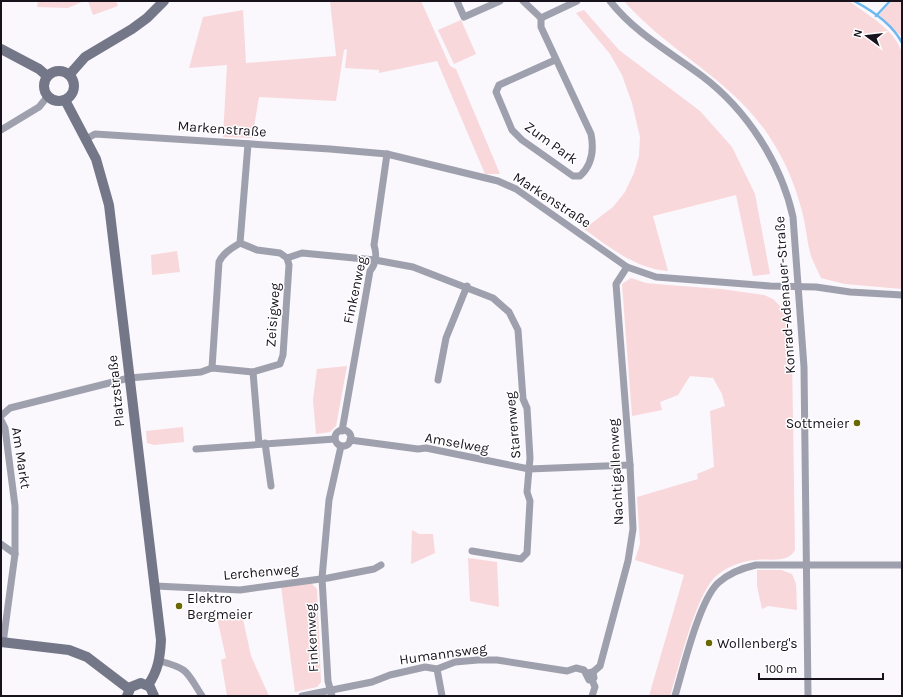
<svg xmlns="http://www.w3.org/2000/svg" width="903" height="697" viewBox="0 0 903 697" font-family="Karla,sans-serif">
  <style>
    .green { fill: #f8d8db }
    .lines { fill: none; stroke-linecap: round; stroke-linejoin: round }
    .stream { stroke: #6db8ef; stroke-width: 2.5 }
    .street { stroke: #9ea1ad; stroke-width: 7 }
    .secondary { stroke: #737788; stroke-width: 10 }
    .poi-dot { fill: #6a6802; stroke: #fff; stroke-width: 1.5 }
    .labels { text-anchor: middle; dominant-baseline: central; stroke-width: 3; stroke-linejoin: round; paint-order: stroke }
    .street-label { font-size: 14px; fill: #17121c; stroke: #fff }
    .poi-label { font-size: 14px; fill: #17121c; stroke: #fff; text-anchor: start }
  </style>
  <rect width="100%" height="100%" fill="#faf7fd"/>
  <g class="green">
    <polygon points="38,1 84,1 68,8 37,7"/>
    <polygon points="88,1 116,1 118,6 93,15"/>
    <polygon points="330,1 421,1 450,66 456,69 500,174 485,174 437,61 379,73 379,70 345,68 347,49 344,50 336,101 259,97 252,138 223,137 227,65 189,68 203,17 243,10 246,63 336,56"/>
    <path d="M624 1H849C869 16 893 28 902 52V289L845 284 821 278C818 271 814 264 811 256 807 242 806 226 802 211 796 188 787 165 774 144 736 80 671 55 624 1Z"/>
    <polygon points="892,1 902,1 902,37 879,15"/>
    <path d="M584 10 619 50 700 111 732 147 755 194 770 274 753 276 736 195 653 216 668 271C634 268 611 248 584 229L613 207 625 192 634 173 639 156 640 137 632 103 622 75 610 54 576 13Z"/>
    <polygon points="461,20 476,54 454,64 438,30"/>
    <polygon points="177,251 180,272 152,275 151,255"/>
    <path d="M631 278 646 283 668 285 721 289 764 295 773 299 781 307 786 320 792 357 795 550C787 564 770 558 756 560 741 561 726 567 715 577 695 597 679 667 670 696H649L684 575 635 560 640 544 637 497 698 479 697 474 714 467 710 411 725 406 722 394 713 378 690 376 678 395 660 402 662 410 632 416 622 284Z"/>
    <polygon points="347,366 336,426 330,432 316,434 313,400 317,369"/>
    <polygon points="183,427 184,442 154,445 147,443 146,431"/>
    <polygon points="412,530 419,534 433,534 435,553 411,564"/>
    <polygon points="468,558 497,562 499,607 470,601"/>
    <polygon points="757,570 781,570 792,574 796,584 797,610 768,606 762,609 757,586"/>
    <polygon points="311,583 317,589 321,682 317,687 295,692 281,586"/>
    <polygon points="217,618 243,619 251,656 269,696 227,696 221,660 226,658"/>
  </g>
  <g class="lines">
    <g class="stream">
      <path d="M854 1C871 10 893 25 902 43"/>
      <polyline points="876,16 890,1"/>
    </g>
    <g class="street">
      <polyline points="457,1 464,17 500,1"/>
      <polyline points="523,1 541,18"/>
      <path d="M610 1C635 33 670 52 702 76 747 110 781 163 793 217L804 367 808 696"/>
      <path d="M541 18V27L591 134C594 149 592 165 580 176H573L522 140 512 130 496 92 499 85 555 60"/>
      <polyline points="541,18 577,1"/>
      <polyline points="1,130 39,107 48,96"/>
      <polyline points="86,139 95,134 330,149 387,154 498,181 516,189 627,267 656,277 770,286 816,287 850,292 902,295"/>
      <polyline points="287,258 302,253 375,260 413,267 493,298 509,312 518,330 523,399 527,408 530,458 527,492 530,501 527,553 521,559 472,551"/>
      <path d="M212 368 219 262C223 253 232 248 240 243L248 144"/>
      <polyline points="253,372 259,444"/>
      <polyline points="438,380 446,338 467,286"/>
      <polyline points="1,416 10,408 129,378 201,372 212,368 253,372 280,364 283,355 289,265 287,258 280,253 257,250 240,243"/>
      <polyline points="1,420 5,428 15,506 15,554 3,643"/>
      <circle cx="343" cy="438" r="8"/>
      <path d="M342 431 370 271C376 264 377 254 374 245L387 154"/>
      <polyline points="350,440 418,449 426,448 529,469 630,465"/>
      <polyline points="265,443 271,486"/>
      <polyline points="196,449 335,439"/>
      <polyline points="1,544 15,554"/>
      <polyline points="155,586 240,590 328,578 374,569 381,565"/>
      <path d="M160 661C189 669 186 671 202 696"/>
      <polyline points="437,669 442,696"/>
      <polyline points="593,672 600,666 628,561 633,529 630,465 616,284 627,267"/>
      <polyline points="592,680 595,687 592,696"/>
      <polyline points="302,696 372,682 390,675 425,667 437,669 455,662 478,660 497,660 567,671 576,668 584,670 589,680 594,678 593,672 587,673"/>
      <polyline points="332,696 328,681 322,578 329,500 341,446"/>
      <path d="M675 696C683 669 699 601 718 583 729 573 742 568 756 565H902"/>
    </g>
    <g class="secondary">
      <polyline points="1,49 39,69 47,76"/>
      <circle cx="59" cy="86" r="15"/>
      <polyline points="70,74 85,57 132,29 147,18 164,1"/>
      <path d="M65 100 96 159 109 205 161 640C160 658 158 671 148 685"/>
      <polyline points="1,642 69,650 87,657 129,689"/>
      <polyline points="127,696 131,687 141,683 150,687 154,696"/>
    </g>
  </g>
  <g class="poi-dot">
    <circle cx="857" cy="423" r="4"/>
    <circle cx="179" cy="606" r="4"/>
    <circle cx="709" cy="643" r="4"/>
  </g>
  <g class="labels">
    <g class="street-label">
      <text transform="translate(222 129) rotate(4)">Markenstraße</text>
      <text transform="translate(551 143) rotate(36)">Zum Park</text>
      <text transform="translate(552 200) rotate(33)">Markenstraße</text>
      <text transform="translate(355 290) rotate(-78)">Finkenweg</text>
      <text transform="translate(785 295) rotate(-94)">Konrad-Adenauer-Straße</text>
      <text transform="translate(273 315) rotate(-86)">Zeisigweg</text>
      <text transform="translate(116 391) rotate(-96)">Platzstraße</text>
      <text transform="translate(513 425) rotate(-95)">Starenweg</text>
      <text transform="translate(457 443) rotate(10)">Amselweg</text>
      <text transform="translate(21 458) rotate(81)">Am Markt</text>
      <text transform="translate(616 472) rotate(-93)">Nachtigallenweg</text>
      <text transform="translate(261 572) rotate(-5)">Lerchenweg</text>
      <text transform="translate(312 638) rotate(-93)">Finkenweg</text>
      <text transform="translate(443 654) rotate(-8)">Humannsweg</text>
    </g>
    <g class="poi-label">
      <text x="849" y="423" text-anchor="end">Sottmeier</text>
      <text x="187" y="598">Elektro<tspan x="187" dy="16">Bergmeier</tspan></text>
      <text x="717" y="643">Wollenberg's</text>
    </g>
  </g>
  <rect width="903" height="697" fill="none" stroke="#17121c" stroke-width="4"/>
  <g transform="translate(867 36) rotate(285)" stroke="#ffffff" stroke-width="3" paint-order="stroke">
  <path d="M0-3L7 15L0 10L-7 15Z" fill="#17121c"/>
  <text y="-6" font-size="11" font-weight="bold" text-anchor="middle" fill="#17121c">N</text>
  </g>
  <path d="M759 673v6h124v-6" fill="none" stroke="#17121c" stroke-width="2"/>
  <text x="765" y="673" font-size="12" fill="#17121c" stroke="#ffffff" stroke-width="3" paint-order="stroke">100 m</text>
</svg>
